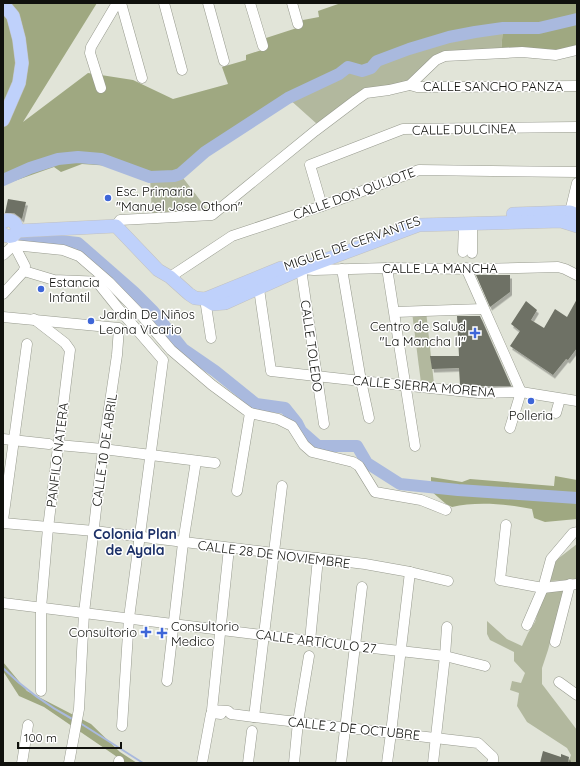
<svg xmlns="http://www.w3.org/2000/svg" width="580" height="766" viewBox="0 0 580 766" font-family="Quicksand,sans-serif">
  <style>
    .green { fill: #b2b89e }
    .forest { fill: #9fa881 }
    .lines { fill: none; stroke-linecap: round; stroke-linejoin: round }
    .stream { stroke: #a9b9de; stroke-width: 2 }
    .river { stroke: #a9b9de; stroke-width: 12 }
    .building { fill: #6e7165; filter: url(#shadow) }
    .minor-casing { stroke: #979a8e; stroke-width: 11 }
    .major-casing { stroke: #c1c1c0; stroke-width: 14 }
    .minor { stroke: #fff; stroke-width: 10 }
    .major { stroke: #bfd1fb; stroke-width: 13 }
    .poi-dot { fill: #3e66d8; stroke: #fff; stroke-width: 1.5 }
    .labels { text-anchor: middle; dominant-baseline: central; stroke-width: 3; stroke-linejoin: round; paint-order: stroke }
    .street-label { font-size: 13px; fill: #10110d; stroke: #fff }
    .poi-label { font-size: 13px; fill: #10110d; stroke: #fff; text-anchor: start }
    .neighbourhood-label { font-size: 14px; font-weight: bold; fill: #1c3067; stroke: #fff }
  </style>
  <defs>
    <filter id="shadow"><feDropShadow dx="2" dy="3.5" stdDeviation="0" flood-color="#0004"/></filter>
  </defs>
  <rect width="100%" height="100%" fill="#e1e4d8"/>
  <g class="green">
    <polygon points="503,28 501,52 441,54 407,83 362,91 317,124 288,98 339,74 348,67 362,71 371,68 377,61 409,49 449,37 475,32"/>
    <polygon points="180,174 210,213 152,215 150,177 174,176"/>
    <polygon points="426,311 434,384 421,383 412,312"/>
    <polygon points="577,544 577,580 548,581 555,561"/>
    <polygon points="565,587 548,650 542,668 542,684 577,730 577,763 568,763 571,755 567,748 527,722 517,706 519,693 510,690 512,681 521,683 525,673 514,661 514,652 490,640 487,634 487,621 507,639 522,646 528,633 535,622 545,589"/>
  </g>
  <g class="forest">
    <path d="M3 3H97L23 122 88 73 133 80 173 99 228 84 222 67 246 60V55L268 48 266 38 303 26V20L319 17 318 11 341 3H577V47L557 51 501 52 503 28 475 32 449 37 377 61C368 73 362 71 348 67L339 74 288 98 207 151 180 174 174 176 150 177 111 166 82 164 61 172 54 167 3 185Z"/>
    <path d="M555 476 577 480V519L545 522 534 518 532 509C508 504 476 501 452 507L446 504 431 491V477L462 482 470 479 554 486Z"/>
    <polygon points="3,662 27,691 91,724 120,752 137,763 126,763 44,707 19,696 3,671"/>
  </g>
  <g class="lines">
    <g class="stream">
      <path d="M3 668C24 689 48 706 74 720"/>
      <polyline points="80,723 143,763"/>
    </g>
    <g class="river">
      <polyline points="3,180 30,168 58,159 78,157 101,159 150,177 174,176 180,174 205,152 288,98 339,74 348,67 362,71 371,68 377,61 409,49 449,37 475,32 503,28 539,28 577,19"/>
      <polyline points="16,240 51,240 78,243 134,292 153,311 183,349 215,371 256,404 285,408 297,423 301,431 318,446 357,446 367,463 400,484 458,490 577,498"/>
    </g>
  </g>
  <g class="building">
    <polygon points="8,199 26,202 22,219 14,213 5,213"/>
    <polygon points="476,275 510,275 510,292 490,307"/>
    <polygon points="577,299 577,348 568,360 566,359 553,375 510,346 520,331 511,324 526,301 537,310 531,320 544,328 555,309 567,317"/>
    <polygon points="457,316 480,316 511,386 479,386 460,385 459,368 432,369 430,356 459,356"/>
    <polygon points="543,751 561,757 561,754 569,757 568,763 540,763"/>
  </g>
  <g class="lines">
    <g class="minor-casing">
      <g id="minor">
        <polyline points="121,3 142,78"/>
        <polyline points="164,3 182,70"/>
        <polyline points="208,3 224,61"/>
        <polyline points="250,3 263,46"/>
        <polyline points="292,3 298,24"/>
        <polyline points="410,85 417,87 577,86"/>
        <polyline points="101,88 90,53 91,47 117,3"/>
        <polyline points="322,206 310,165 403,129 577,127"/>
        <polyline points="570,212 577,183"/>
        <polyline points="472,224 472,253"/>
        <polyline points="116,226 120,220 212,215 315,131 356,100 366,93 389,90 410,85 436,60 445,56 522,52 556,55 577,50"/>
        <polyline points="12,241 25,266 24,271"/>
        <polyline points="463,252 464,224"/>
        <polyline points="3,255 14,245 63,250 79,256 109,282 142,316 171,350 212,385 250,413 278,419 292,426 304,445 312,452 353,462 359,466 375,492 421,500 446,510"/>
        <polyline points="387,268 415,446"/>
        <polyline points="466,268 521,392 510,428"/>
        <polyline points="342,269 361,381 369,418"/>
        <polyline points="24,271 54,280 104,282"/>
        <polyline points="170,277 232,236 322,206 419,170 577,172"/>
        <polyline points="258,282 271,371 361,381 479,393 521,392 577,401"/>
        <polyline points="98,283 118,308 163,360 129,618 122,726"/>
        <polyline points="3,294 24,271"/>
        <polyline points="205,299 211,338"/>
        <polyline points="395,312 483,309"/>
        <polyline points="3,317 119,328 117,355 103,449 84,613 79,709 69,763"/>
        <polyline points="34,319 65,343 70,350 48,528 41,608 41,691"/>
        <polyline points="556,413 560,399"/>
        <polyline points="324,424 301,269 314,270 387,268 473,269 558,267 565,269 577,275"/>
        <polyline points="3,439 49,444"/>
        <polyline points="58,445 103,449 215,463"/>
        <polyline points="237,491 250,413"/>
        <polyline points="3,520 27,344"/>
        <polyline points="3,523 94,531 365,564 410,572 448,581"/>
        <polyline points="506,525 500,580 543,588 577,584"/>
        <polyline points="229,548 212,710 228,711 231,714 254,717 478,743 493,757 493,761 492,763"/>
        <polyline points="3,603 310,641 445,656 485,666"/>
        <polyline points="527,625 543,588 551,559 573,533 577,532"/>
        <polyline points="310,641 318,558"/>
        <polyline points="555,642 570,584"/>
        <polyline points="167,681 183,543 196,461"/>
        <polyline points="559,682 577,695"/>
        <polyline points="254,717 282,486"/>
        <polyline points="22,763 28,725"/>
        <polyline points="119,763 119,761"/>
        <polyline points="202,763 211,714 213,713 221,714"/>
        <polyline points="248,763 252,731"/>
        <polyline points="294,763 298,722 309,656"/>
        <polyline points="341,763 362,587"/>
        <polyline points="387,763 391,733 410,572"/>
        <polyline points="433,763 445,656 447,627"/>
      </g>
    </g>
    <g class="major-casing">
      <g id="major">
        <polyline points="3,4 13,16 19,39 22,63 19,83 3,120"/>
        <polyline points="513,214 570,212 577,215"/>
        <path d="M3 222 7 220C14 220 17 224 17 231 14 237 9 238 3 234"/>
        <polyline points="17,231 116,226 158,270 170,277 189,294 195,298 205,299 213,304 225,303 301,269 419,225 561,221 577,226"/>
        <polyline points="205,299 281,268"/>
      </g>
    </g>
    <use href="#minor" class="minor"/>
    <use href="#major" class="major"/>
  </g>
  <g class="poi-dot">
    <circle cx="108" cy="198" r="4"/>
    <circle cx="41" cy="289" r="4"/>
    <circle cx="91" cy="321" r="4"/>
    <path d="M473 327h4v4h4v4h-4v4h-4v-4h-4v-4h4z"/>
    <circle cx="531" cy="401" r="4"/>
    <path d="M144 626h4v4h4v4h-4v4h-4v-4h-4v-4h4z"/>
    <path d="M160 627h4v4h4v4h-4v4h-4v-4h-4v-4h4z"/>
  </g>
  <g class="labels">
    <g class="street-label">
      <text x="493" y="86">CALLE SANCHO PANZA</text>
      <text transform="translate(464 129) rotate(-1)">CALLE DULCINEA</text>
      <text transform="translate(354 193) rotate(-20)">CALLE DON QUIJOTE</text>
      <text transform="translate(352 243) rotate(-19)">MIGUEL DE CERVANTES</text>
      <text x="440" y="268">CALLE LA MANCHA</text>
      <text transform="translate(312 346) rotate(82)">CALLE TOLEDO</text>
      <text transform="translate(424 386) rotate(5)">CALLE SIERRA MORENA</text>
      <text transform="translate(104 450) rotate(-82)">CALLE 10 DE ABRIL</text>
      <text transform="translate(57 455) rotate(-83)">PANFILO NATERA</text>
      <text transform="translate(274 554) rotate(7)">CALLE 28 DE NOVIEMBRE</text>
      <text transform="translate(316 641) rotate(7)">CALLE ARTÍCULO 27</text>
      <text transform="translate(354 728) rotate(6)">CALLE 2 DE OCTUBRE</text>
    </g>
    <g class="poi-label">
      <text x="116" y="191">Esc. Primaria<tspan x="116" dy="15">"Manuel Jose Othon"</tspan></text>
      <text x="49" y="282">Estancia<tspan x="49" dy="15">Infantil</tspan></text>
      <text x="99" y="314">Jardin De Niños<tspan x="99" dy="15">Leona Vicario</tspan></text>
      <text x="466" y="326" text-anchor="end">Centro de Salud<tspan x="466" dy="15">"La Mancha II"</tspan></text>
      <text x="531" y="415" text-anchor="middle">Polleria</text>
      <text x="171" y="626">Consultorio<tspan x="171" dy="15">Medico</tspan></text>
      <text x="137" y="632" text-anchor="end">Consultorio</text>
    </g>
    <g class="neighbourhood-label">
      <text x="135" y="534">Colonia Plan<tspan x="135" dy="16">de Ayala</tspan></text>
    </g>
  </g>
  <rect width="580" height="766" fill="none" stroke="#10110d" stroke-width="8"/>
  <path d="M18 742v6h103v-6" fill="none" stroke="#10110d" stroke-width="2"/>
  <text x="24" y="742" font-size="12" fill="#10110d" stroke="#ffffff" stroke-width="3" paint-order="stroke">100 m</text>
</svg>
